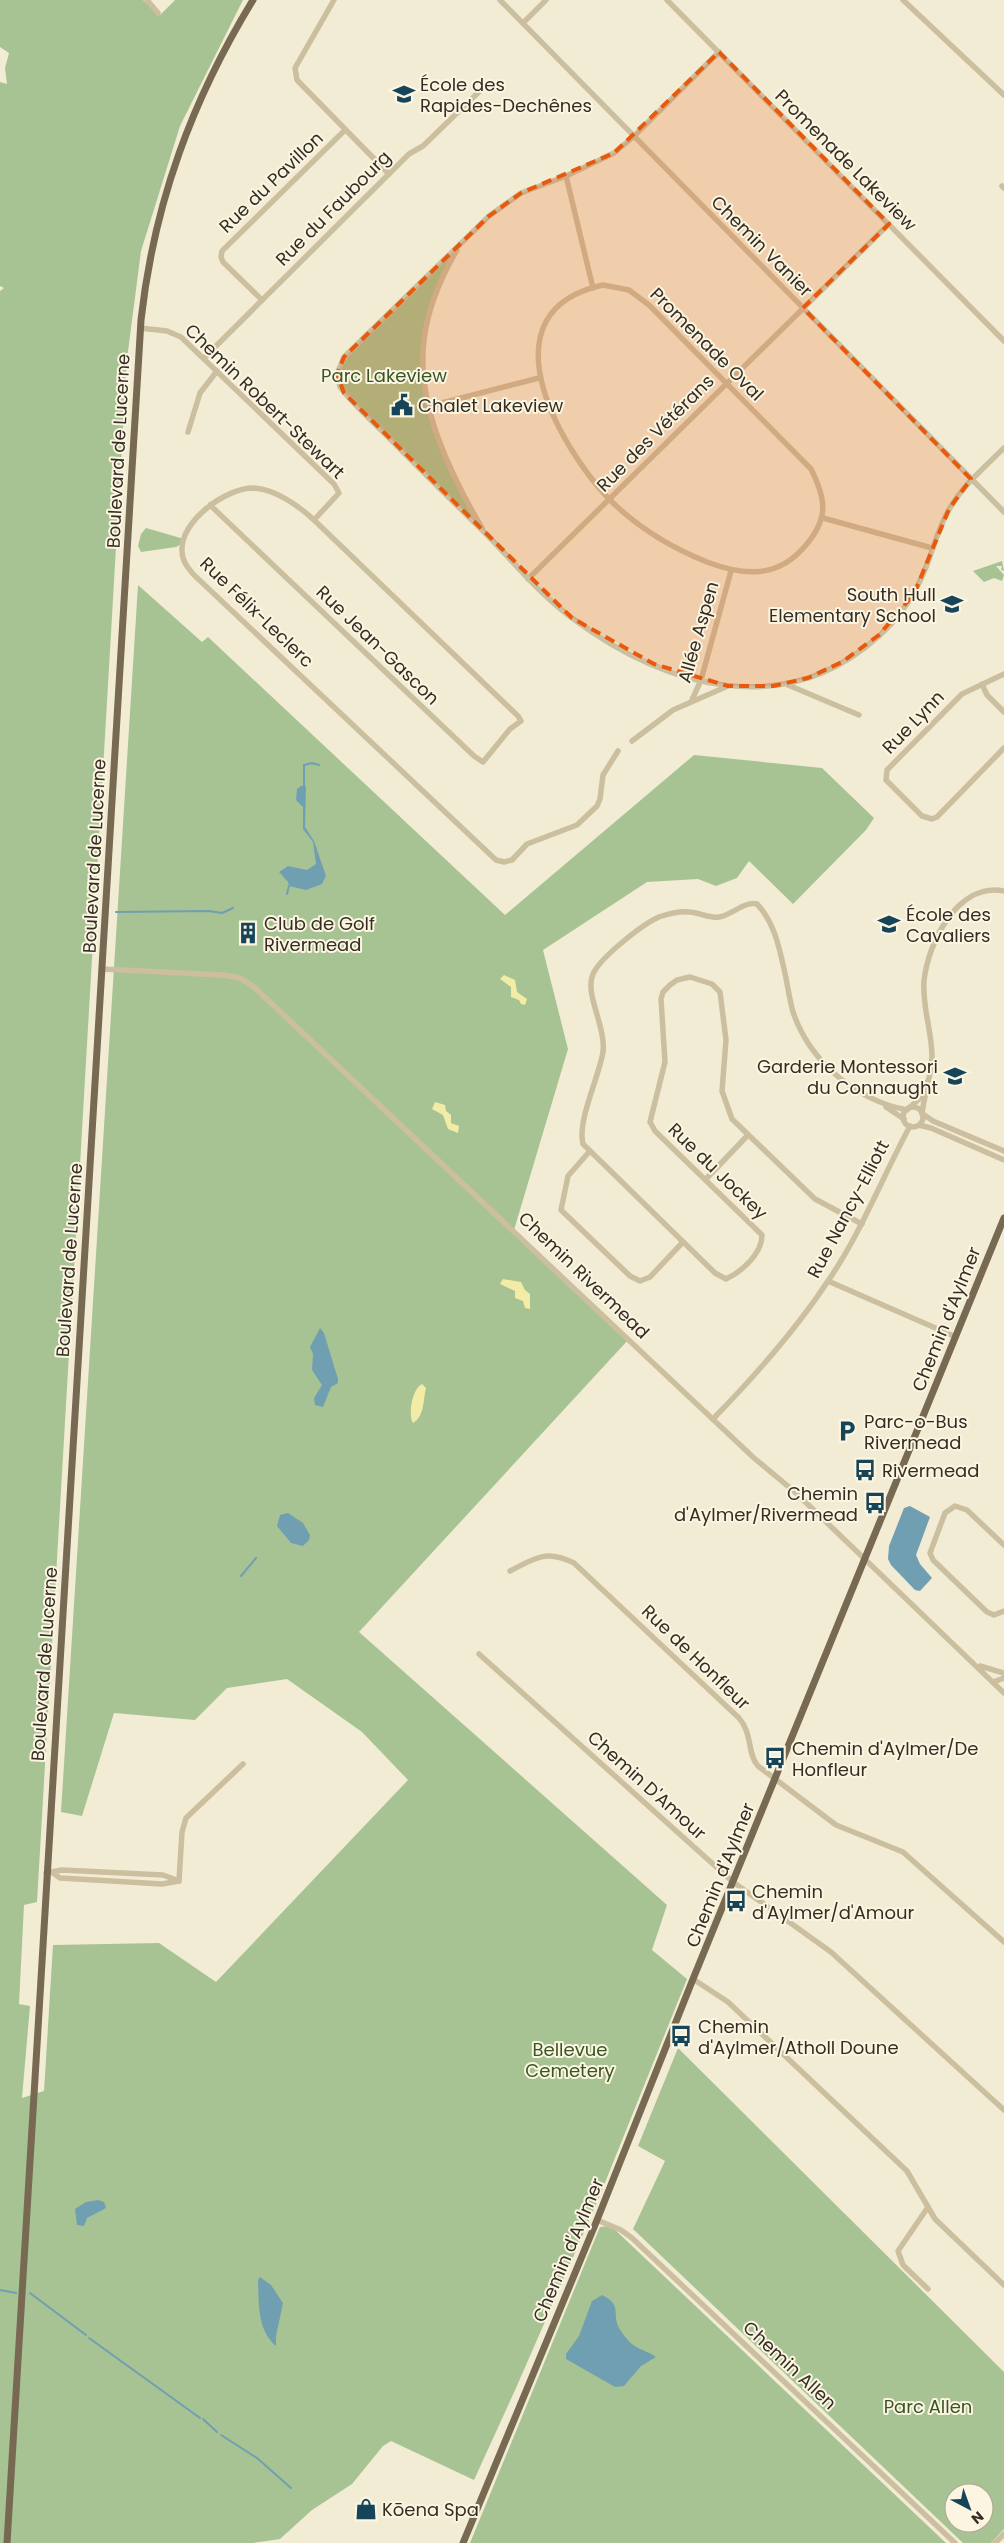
<svg xmlns="http://www.w3.org/2000/svg" width="1004" height="2543" viewBox="0 0 1004 2543" font-family="Poppins,sans-serif">
  <style>
    .green { fill: #a7c394; fill-rule: evenodd }
    .sand { fill: #f3eca7 }
    .water { fill: #719fb2 }
    .lines { fill: none; stroke-linecap: round; stroke-linejoin: round }
    .stream { stroke: #719fb2; stroke-width: 2 }
    .minor { stroke: #ccbfa0; stroke-width: 5.5 }
    .major { stroke: #786953; stroke-width: 7 }
    .marked { fill: #e8590c; fill-opacity: 0.2; stroke: #e8590c; stroke-width: 4; stroke-dasharray: 10 6; stroke-linejoin: round }
    .labels { text-anchor: middle; dominant-baseline: central; stroke-width: 4; stroke-linejoin: round; paint-order: stroke }
    .poi-label { font-size: 18px; fill: #352d24; stroke: #fbf5e1; text-anchor: start }
    .street-label { font-size: 18px; fill: #352d24; stroke: #fbf5e1 }
    .park-label { font-size: 18px; fill: #385526; stroke: #fbf5e1 }
  </style>
  <rect width="100%" height="100%" fill="#f3ecd5"/>
  <g class="green">
    <polygon points="0,0 143,0 160,15 175,0 243,0 180,126 141,251 127,359 37,1902 24,1905 19,2004 30,2006 22,2098 44,2091 53,1945 159,1943 216,1982 408,1780 362,1732 287,1679 227,1688 195,1720 114,1713 82,1816 61,1812 138,585 202,642 208,637 505,915 694,755 822,768 874,818 866,830 793,904 749,861 737,878 716,886 698,879 647,882 543,950 568,1049 514,1230 629,1339 359,1632 667,1905 652,1950 687,1979 598,2200 516,2388 474,2480 391,2441 383,2446 352,2484 312,2510 280,2539 253,2543 0,2543 0,291 4,288 0,286 0,82 7,84 5,68 9,53 0,47"/>
    <path d="M462 242C452 262 440 283 432 304 404 384 451 464 486 534L340 387V365Z"/>
    <polygon points="146,528 184,539 183,543 176,547 141,552 138,546 141,534"/>
    <polygon points="1002,561 1004,571 1001,570 1002,566 996,566 1004,575 1002,581 994,578 984,582 973,571"/>
    <path d="M678 2048 1004 2372V2529L991 2543H963L633 2229 665 2161 638 2146ZM954 2493H984V2523H954Z"/>
    <polygon points="611,2226 946,2543 470,2543 600,2227"/>
  </g>
  <g class="sand">
    <polygon points="504,975 515,980 517,992 527,999 525,1005 521,1004 519,1000 511,997 511,987 500,979"/>
    <polygon points="435,1102 445,1105 446,1111 451,1115 451,1123 459,1126 458,1133 448,1129 443,1115 432,1109"/>
    <polygon points="503,1279 521,1282 525,1290 530,1294 530,1309 525,1308 523,1301 515,1298 515,1291 500,1284"/>
    <path d="M422 1384 426 1388C423 1399 425 1416 413 1423 408 1414 412 1389 422 1384Z"/>
  </g>
  <g class="water">
    <polygon points="301,786 306,786 305,827 314,841 326,876 322,884 306,890 289,886 288,882 279,872 288,866 307,870 316,864 313,842 303,829 303,807 296,800 297,789"/>
    <polygon points="320,1328 324,1333 338,1379 338,1383 331,1387 323,1407 315,1405 314,1398 322,1385 312,1370 313,1354 310,1347"/>
    <polygon points="910,1506 930,1517 916,1555 920,1564 932,1578 920,1591 915,1590 891,1565 888,1559 889,1546 904,1508"/>
    <polygon points="288,1513 303,1523 310,1535 309,1540 303,1546 291,1543 277,1526 280,1515"/>
    <polygon points="98,2200 104,2202 106,2208 87,2218 84,2226 77,2225 75,2209 86,2202"/>
    <path d="M260 2277 271 2285 283 2303 276 2336V2346C257 2330 259 2303 258 2280Z"/>
    <path d="M602 2295C624 2305 610 2316 621 2331 633 2350 641 2347 656 2357L641 2366 624 2386 615 2387 566 2359V2354L579 2336 592 2301Z"/>
  </g>
  <g class="lines">
    <g class="stream">
      <polyline points="304,786 304,765 312,763 319,765"/>
      <polyline points="287,894 289,886"/>
      <polyline points="116,912 209,911 222,913 233,908"/>
      <polyline points="241,1576 256,1558"/>
      <polyline points="0,2290 16,2293"/>
      <polyline points="30,2293 86,2335"/>
      <polyline points="89,2338 200,2418"/>
      <polyline points="203,2419 217,2432"/>
      <polyline points="221,2435 257,2458 291,2488"/>
    </g>
    <g class="minor">
      <polyline points="147,0 158,13"/>
      <polyline points="334,0 295,68 297,80 389,174"/>
      <polyline points="500,0 1004,512"/>
      <polyline points="667,0 1004,341"/>
      <polyline points="903,0 1004,95"/>
      <polyline points="523,23 546,0"/>
      <path d="M719 52 633 137 614 153 566 176 521 193 489 216 344 357 337 374 340 387C353 404 371 420 386 435 419 468 452 501 485 533 514 562 539 594 572 618 665 687 784 722 879 636 902 615 918 590 928 562 935 543 940 524 950 508 964 484 985 467 1004 448"/>
      <polyline points="566,176 593,288"/>
      <polyline points="1002,186 1004,188"/>
      <path d="M457 250C441 277 428 308 424 340 416 404 450 474 482 528"/>
      <path d="M603 285 629 290 649 305 811 469C826 499 829 518 806 545 778 579 744 576 707 562 672 548 636 526 609 499 557 444 483 311 603 285Z"/>
      <polyline points="262,300 223,262 221,257 222,251 345,130"/>
      <polyline points="140,328 167,331 181,337 334,484 339,493 314,520"/>
      <polyline points="204,358 409,154 423,146 486,85"/>
      <polyline points="430,406 539,378"/>
      <polyline points="188,432 200,393 217,371"/>
      <path d="M210 505 474 756 483 762 510 729 521 721 518 716 314 520C299 506 275 489 253 488 226 488 180 521 182 551 182 561 188 568 194 575L496 860 504 862 512 860 527 844 577 825 597 806 600 799 603 775 618 751"/>
      <polyline points="823,518 932,548"/>
      <polyline points="528,579 889,224"/>
      <polyline points="1004,674 962,694 887,770 886,780 922,816 932,819 937,817 1004,748"/>
      <polyline points="982,684 987,695 1004,712"/>
      <polyline points="788,685 859,715"/>
      <polyline points="692,700 701,680 731,571"/>
      <polyline points="632,741 673,710 728,686"/>
      <polyline points="102,969 223,975 240,978 254,987 754,1458 795,1492 1004,1693"/>
      <polyline points="886,1107 904,1119"/>
      <circle cx="913" cy="1117" r="10"/>
      <polyline points="909,1108 919,1099 927,1082"/>
      <path d="M922 1114C924 1095 931 1077 932 1057 932 1031 922 1007 924 981 928 942 958 882 1004 891"/>
      <polyline points="923,1114 933,1121 1004,1151"/>
      <polyline points="919,1125 931,1128 1004,1160"/>
      <polyline points="589,1152 568,1176 561,1210 630,1276 640,1281 650,1277 683,1242"/>
      <polyline points="706,1179 748,1135"/>
      <path d="M862 1224 815 1199 732 1119 722 1091 726 1040 720 992 712 984 690 977 677 980 670 985 663 992 661 999 665 1062 650 1122 655 1131 762 1235C762 1253 743 1271 726 1279L715 1273 583 1144C577 1121 599 1077 603 1052 606 1028 586 996 592 977 596 960 643 924 659 917 668 914 680 911 689 912 699 912 709 919 719 917 732 915 744 901 757 904 776 924 780 952 786 978 788 989 790 1001 793 1012 810 1062 856 1100 907 1110"/>
      <polyline points="828,1281 956,1337"/>
      <path d="M713 1419C755 1376 795 1331 828 1281 861 1233 882 1178 910 1126"/>
      <polyline points="1004,1545 967,1510 955,1506 945,1513 930,1553 933,1560 987,1612 994,1615 1004,1611"/>
      <path d="M510 1571C535 1558 546 1549 574 1563L739 1718C753 1734 747 1754 758 1766L836 1825 903 1852 1004 1942"/>
      <polyline points="479,1654 733,1882 831,1952 1004,2110"/>
      <polyline points="980,1666 1004,1673"/>
      <polyline points="993,1682 1004,1678"/>
      <polyline points="46,1873 62,1870 163,1875 179,1881 162,1884 60,1878 53,1873"/>
      <polyline points="179,1881 182,1832 186,1818 243,1764"/>
      <polyline points="693,1979 728,2002 907,2171 935,2219 1004,2285"/>
      <polyline points="928,2207 898,2251 903,2265 928,2289"/>
      <polyline points="597,2220 621,2230 632,2238 955,2543"/>
      <polyline points="995,2543 1004,2534"/>
    </g>
    <g class="major">
      <path d="M7 2543 141 320C154 203 192 100 253 0"/>
      <polyline points="463,2543 597,2220 693,1979 1004,1218"/>
    </g>
  </g>
  <path class="marked" d="M719 52 889 224 803 308 971 479 949 509 914 594 879 635 842 662 808 678 773 686H728L654 664 572 618 344 393 337 374 344 357 489 216 521 193 614 153Z"/>
  <defs>
    <g id="school-bare" transform="scale(1.725)"><path d="M0-5L7-2L0 1L-7-2ZM-4 1L0 2.5L4 1V4Q0 6-4 4Z" fill="#164459" stroke="#fbf5e1" stroke-width="2.5" paint-order="stroke"/></g>
    <g id="civic-bare" transform="scale(1.725)"><path d="M-.6-6.5H3V-4.5H.6V-3L4-1V1h2V6H-6V1h2V-1L-.6-3ZM-1.2 2.5V6h2.4V2.5Z" fill="#164459" stroke="#fbf5e1" stroke-width="2.5" paint-order="stroke"/></g>
    <g id="building-bare" transform="scale(1.725)"><path d="M-4-6H4V6H1V3H-1V6H-4ZM-2.5-4.3h1.7v1.8h-1.7ZM.8-4.3h1.7v1.8H.8ZM-2.5-1h1.7V.8h-1.7ZM.8-1h1.7V.8H.8Z" fill="#164459" stroke="#fbf5e1" stroke-width="2.5" paint-order="stroke"/></g>
    <g id="parking-bare" transform="scale(1.725)"><path d="M-3.5-5.5H1a3.5 3.5 0 0 1 0 7H-1V5.5H-3.5ZM-1-3.4V-.6H.8a1.4 1.4 0 0 0 0-2.8Z" fill="#164459" stroke="#fbf5e1" stroke-width="2.5" paint-order="stroke"/></g>
    <g id="bus-bare" transform="scale(1.725)"><path d="M-5-6H5V4H4V6H2V4H-2V6H-4V4H-5ZM-3.5-4V0h7V-4ZM-3.5 1.2v1.5H-2V1.2ZM2 1.2v1.5H3.5V1.2Z" fill="#164459" stroke="#fbf5e1" stroke-width="2.5" paint-order="stroke"/></g>
    <g id="shop-bare" transform="scale(1.725)"><path d="M-5-2.5h2.3a2.7 3.5 0 0 1 5.4 0H5L5.5 6h-11ZM-1.5-2.5h3a1.5 2.3 0 0 0-3 0Z" fill="#164459" stroke="#fbf5e1" stroke-width="2.5" paint-order="stroke"/></g>
  </defs>
  <g fill-rule="evenodd">
    <use href="#school-bare" x="404" y="94"/>
    <use href="#civic-bare" x="402" y="405"/>
    <use href="#school-bare" x="952" y="604"/>
    <use href="#school-bare" x="889" y="924"/>
    <use href="#building-bare" x="248" y="933"/>
    <use href="#school-bare" x="955" y="1076"/>
    <use href="#parking-bare" x="847" y="1431"/>
    <use href="#bus-bare" x="865" y="1470"/>
    <use href="#bus-bare" x="875" y="1503"/>
    <use href="#bus-bare" x="775" y="1758"/>
    <use href="#bus-bare" x="736" y="1901"/>
    <use href="#bus-bare" x="681" y="2036"/>
    <use href="#shop-bare" x="366" y="2509"/>
  </g>
  <g class="labels">
    <g class="poi-label">
      <text x="420" y="84">École des<tspan x="420" dy="21">Rapides-Dechênes</tspan></text>
      <text x="418" y="405">Chalet Lakeview</text>
      <text x="936" y="594" text-anchor="end">South Hull<tspan x="936" dy="21">Elementary School</tspan></text>
      <text x="906" y="914">École des<tspan x="906" dy="21">Cavaliers</tspan></text>
      <text x="264" y="923">Club de Golf<tspan x="264" dy="21">Rivermead</tspan></text>
      <text x="938" y="1066" text-anchor="end">Garderie Montessori<tspan x="938" dy="21">du Connaught</tspan></text>
      <text x="864" y="1421">Parc-o-Bus<tspan x="864" dy="21">Rivermead</tspan></text>
      <text x="882" y="1470">Rivermead</text>
      <text x="858" y="1493" text-anchor="end">Chemin<tspan x="858" dy="21">d'Aylmer/Rivermead</tspan></text>
      <text x="792" y="1748">Chemin d'Aylmer/De<tspan x="792" dy="21">Honfleur</tspan></text>
      <text x="752" y="1891">Chemin<tspan x="752" dy="21">d'Aylmer/d'Amour</tspan></text>
      <text x="698" y="2026">Chemin<tspan x="698" dy="21">d'Aylmer/Atholl Doune</tspan></text>
      <text x="382" y="2509">Kōena Spa</text>
    </g>
    <g class="street-label">
      <text transform="translate(846 160) rotate(45)">Promenade Lakeview</text>
      <text transform="translate(271 182) rotate(-44)">Rue du Pavillon</text>
      <text transform="translate(333 208) rotate(-45)">Rue du Faubourg</text>
      <text transform="translate(762 246) rotate(45)">Chemin Vanier</text>
      <text transform="translate(707 344) rotate(45)">Promenade Oval</text>
      <text transform="translate(265 401) rotate(44)">Chemin Robert-Stewart</text>
      <text transform="translate(655 433) rotate(-45)">Rue des Vétérans</text>
      <text transform="translate(118 451) rotate(-87)">Boulevard de Lucerne</text>
      <text transform="translate(257 612) rotate(44)">Rue Félix-Leclerc</text>
      <text transform="translate(698 632) rotate(-74)">Allée Aspen</text>
      <text transform="translate(378 645) rotate(44)">Rue Jean-Gascon</text>
      <text transform="translate(913 722) rotate(-46)">Rue Lynn</text>
      <text transform="translate(94 856) rotate(-87)">Boulevard de Lucerne</text>
      <text transform="translate(718 1171) rotate(44)">Rue du Jockey</text>
      <text transform="translate(848 1209) rotate(-62)">Rue Nancy-Elliott</text>
      <text transform="translate(69 1260) rotate(-86)">Boulevard de Lucerne</text>
      <text transform="translate(584 1275) rotate(44)">Chemin Rivermead</text>
      <text transform="translate(946 1319) rotate(-68)">Chemin d'Aylmer</text>
      <text transform="translate(696 1657) rotate(44)">Rue de Honfleur</text>
      <text transform="translate(44 1664) rotate(-86)">Boulevard de Lucerne</text>
      <text transform="translate(647 1785) rotate(42)">Chemin D'Amour</text>
      <text transform="translate(720 1875) rotate(-68)">Chemin d'Aylmer</text>
      <text transform="translate(568 2250) rotate(-67)">Chemin d'Aylmer</text>
      <text transform="translate(790 2365) rotate(43)">Chemin Allen</text>
    </g>
    <g class="park-label">
      <text x="384" y="375">Parc Lakeview</text>
      <text x="570" y="2049">Bellevue<tspan x="570" dy="21">Cemetery</tspan></text>
      <text x="928" y="2406">Parc Allen</text>
    </g>
  </g>
  <g transform="translate(969 2508) rotate(139)"><circle r="24" fill="#fbf5e1" stroke="#aca595"/>
  <path d="M0-4L9 19L0 12L-9 19Z" fill="#164459"/>
  <text y="-8" font-size="14" font-weight="bold" text-anchor="middle" fill="#352d24">N</text>
  </g>
</svg>
